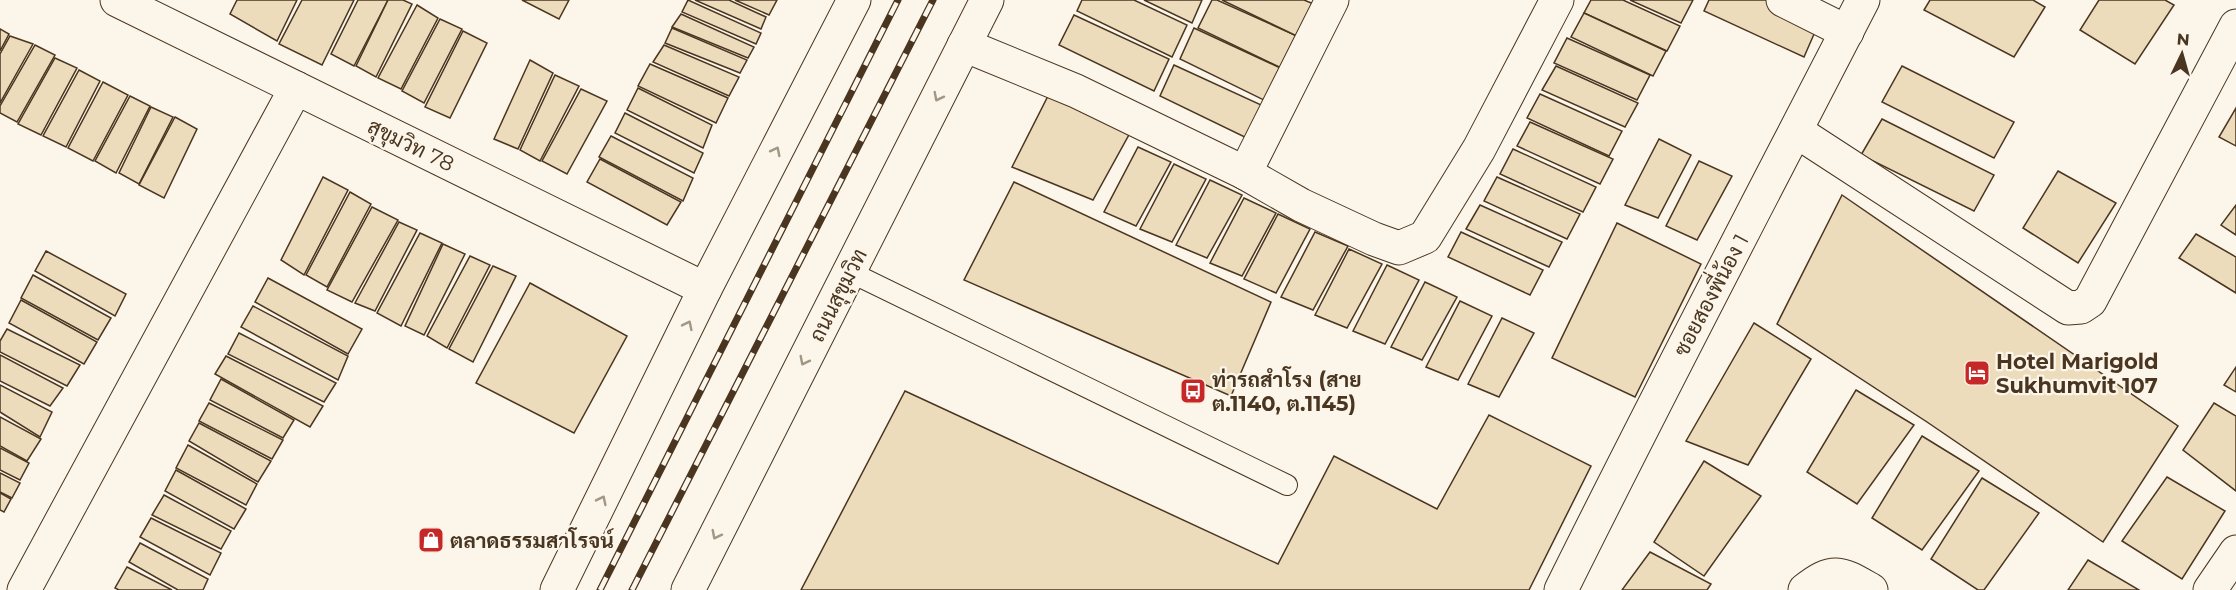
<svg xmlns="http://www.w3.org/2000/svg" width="2236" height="590" viewBox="0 0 2236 590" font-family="Montserrat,Sarabun,sans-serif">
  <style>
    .building { fill: #ecdcbc; stroke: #4a3520; stroke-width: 1.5 }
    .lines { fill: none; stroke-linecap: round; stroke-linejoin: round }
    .service-casing { stroke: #4a3520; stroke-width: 22 }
    .minor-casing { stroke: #4a3520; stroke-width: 35 }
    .trunk-casing { stroke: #4a3520; stroke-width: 35 }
    .service { stroke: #fbf6e9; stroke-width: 20 }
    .minor { stroke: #fbf6e9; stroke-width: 33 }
    .trunk { stroke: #fbf6e9; stroke-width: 33 }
    .rail-casing { stroke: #4a3520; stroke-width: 7 }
    .rail { stroke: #fbf6e9; stroke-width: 4.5; stroke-dasharray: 14; stroke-linecap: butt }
    .oneway { stroke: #a29684 }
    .labels { text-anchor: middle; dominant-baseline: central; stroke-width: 4.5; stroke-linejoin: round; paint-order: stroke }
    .street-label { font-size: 21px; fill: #4a3520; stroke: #fbf6e9 }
    .poi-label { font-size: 21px; font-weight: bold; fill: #4a3520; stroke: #fbf6e9; text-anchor: start }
  </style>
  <rect width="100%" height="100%" fill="#fbf6e9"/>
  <g class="building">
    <polygon points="237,0 297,0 277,41 230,14"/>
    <polygon points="302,0 354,0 322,65 279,44"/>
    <polygon points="358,0 388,0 354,66 331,54"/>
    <polygon points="388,0 403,0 412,4 376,77 356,66"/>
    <polygon points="522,0 569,0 559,19"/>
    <polygon points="688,0 761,33 756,44 682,12"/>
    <polygon points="695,0 729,0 766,17 761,29"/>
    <polygon points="735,0 777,0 769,15"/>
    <polygon points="1082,0 1134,0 1187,25 1172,57 1077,11"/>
    <polygon points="1144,0 1202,0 1192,23"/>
    <polygon points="1212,0 1217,0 1308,41 1294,74 1198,28"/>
    <polygon points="1222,0 1304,0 1321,7 1305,40"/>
    <polygon points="1591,0 1623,0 1680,26 1667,51 1584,13"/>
    <polygon points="1630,0 1693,0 1681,23"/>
    <polygon points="1709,0 1805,0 1825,9 1804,57 1704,11"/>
    <polygon points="1930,0 2033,0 2045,7 2014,57 1924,10"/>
    <polygon points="2099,0 2165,0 2174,5 2135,64 2080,30"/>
    <polygon points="417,5 438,18 401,89 378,78"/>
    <polygon points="1584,13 1666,51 1653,76 1571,37"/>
    <polygon points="681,14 754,47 748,58 672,27"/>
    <polygon points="1074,15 1169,59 1154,91 1059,45"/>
    <polygon points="440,19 462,29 424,103 402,91"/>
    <polygon points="672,28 747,60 740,73 665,43"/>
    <polygon points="1194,28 1289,72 1274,105 1180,59"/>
    <polygon points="0,29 9,34 0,51"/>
    <polygon points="463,31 487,43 450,118 425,107"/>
    <polygon points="10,36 33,44 0,103 0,54"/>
    <polygon points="1567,38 1650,75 1637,100 1554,63"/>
    <polygon points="35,45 55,55 17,122 0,113 0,106"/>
    <polygon points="664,45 739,77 729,96 653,62"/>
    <polygon points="55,58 77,68 41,135 18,124"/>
    <polygon points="530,60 553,73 518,149 494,139"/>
    <polygon points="650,64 728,98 716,123 638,86"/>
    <polygon points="1174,65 1270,109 1255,142 1160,96"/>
    <polygon points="1556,66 1638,103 1625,127 1542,90"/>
    <polygon points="1902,66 2014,122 1994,158 1882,102"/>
    <polygon points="79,70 100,81 66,147 43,136"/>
    <polygon points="555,75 579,86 540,161 520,150"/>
    <polygon points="103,82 128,95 93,161 68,148"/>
    <polygon points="638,88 712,125 703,148 627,110"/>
    <polygon points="581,89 607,101 567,174 542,161"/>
    <polygon points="1049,94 1131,131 1093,200 1012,167"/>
    <polygon points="1540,94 1622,131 1609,156 1527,118"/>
    <polygon points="130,96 150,106 116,173 95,161"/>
    <polygon points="151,107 173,117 139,184 119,173"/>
    <polygon points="2236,108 2236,146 2219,137"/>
    <polygon points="625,113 703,153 694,173 615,133"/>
    <polygon points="175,117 197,129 164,198 139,185"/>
    <polygon points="1882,119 1994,175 1974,211 1861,155"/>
    <polygon points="1530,122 1613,159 1600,184 1517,146"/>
    <polygon points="611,136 693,178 683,201 599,157"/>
    <polygon points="1659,139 1691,155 1658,218 1625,205"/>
    <polygon points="1138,147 1171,162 1136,226 1104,212"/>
    <polygon points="1513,149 1596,187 1583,212 1500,174"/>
    <polygon points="600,159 681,202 667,225 587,182"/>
    <polygon points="1699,161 1732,176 1697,240 1666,226"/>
    <polygon points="1174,164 1206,179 1172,242 1140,229"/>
    <polygon points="2058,171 2116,203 2078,263 2023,228"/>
    <polygon points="323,177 348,190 304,275 281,260"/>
    <polygon points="1497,177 1580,214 1567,239 1484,201"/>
    <polygon points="1210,180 1242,195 1207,258 1176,245"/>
    <polygon points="1014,182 1271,302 1231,396 964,280"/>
    <polygon points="350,192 371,204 327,287 306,275"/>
    <polygon points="1842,195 2178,426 2103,542 1927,422 1777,324"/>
    <polygon points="1244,198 1276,213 1242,276 1210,263"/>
    <polygon points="1480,205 1562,242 1549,267 1466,229"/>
    <polygon points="2236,205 2236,235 2221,225"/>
    <polygon points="372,207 398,220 352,302 327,290"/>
    <polygon points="1278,214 1310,229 1276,293 1244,279"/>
    <polygon points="399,222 417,230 375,311 355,303"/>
    <polygon points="1617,223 1701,264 1635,397 1552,358"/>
    <polygon points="1315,232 1348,246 1313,310 1281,297"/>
    <polygon points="1461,232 1543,270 1530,295 1448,257"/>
    <polygon points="420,233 442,243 401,326 377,313"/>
    <polygon points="2196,234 2236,257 2236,293 2179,258"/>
    <polygon points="443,244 465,254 424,335 405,326"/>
    <polygon points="1349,249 1382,264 1347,328 1315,315"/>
    <polygon points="46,251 126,294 115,316 35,271"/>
    <polygon points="470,256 490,265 447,348 427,336"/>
    <polygon points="1387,265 1419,280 1385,344 1353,331"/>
    <polygon points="493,266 516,276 473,362 449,349"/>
    <polygon points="33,275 111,318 98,340 21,298"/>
    <polygon points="268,278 362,329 348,354 255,302"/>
    <polygon points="1425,282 1457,297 1422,360 1391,347"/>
    <polygon points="530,283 627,336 574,433 476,383"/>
    <polygon points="21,300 97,342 84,364 9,323"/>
    <polygon points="1460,301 1492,316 1458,380 1426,367"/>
    <polygon points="253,306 348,356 338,380 241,327"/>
    <polygon points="1502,318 1534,333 1499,397 1468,384"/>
    <polygon points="1754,323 1811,359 1748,465 1686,441"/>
    <polygon points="7,329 80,365 67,386 0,352 0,341"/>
    <polygon points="239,333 336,383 324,402 228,354"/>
    <polygon points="0,355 63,388 50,406 0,381"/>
    <polygon points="226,356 323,406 310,427 215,374"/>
    <polygon points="2236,367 2236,392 2224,385"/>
    <polygon points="221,379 294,420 283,438 210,400"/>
    <polygon points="0,385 52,412 40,437 0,412"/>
    <polygon points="1856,390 1914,425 1857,504 1807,472"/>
    <polygon points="905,391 1278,564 1334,456 1437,509 1489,415 1591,466 1529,590 801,590"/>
    <polygon points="209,403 283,440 272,459 199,421"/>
    <polygon points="2214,403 2236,416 2236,491 2183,450"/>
    <polygon points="0,417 41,439 27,461 0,446"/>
    <polygon points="199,423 271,461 258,482 189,441"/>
    <polygon points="1922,436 1979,471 1922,550 1872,518"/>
    <polygon points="188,445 257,484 246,505 176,468"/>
    <polygon points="0,448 29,463 20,480 0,470"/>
    <polygon points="1704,461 1761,496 1704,576 1654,542"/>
    <polygon points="176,470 246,509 234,529 165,491"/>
    <polygon points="0,473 20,483 12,498 0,492"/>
    <polygon points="2167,477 2225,511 2182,579 2122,541"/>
    <polygon points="1982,478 2039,513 1984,590 1978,590 1931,559"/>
    <polygon points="0,493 11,499 4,512 0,510"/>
    <polygon points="164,495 231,531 221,549 152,515"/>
    <polygon points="151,518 221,553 210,575 140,537"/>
    <polygon points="140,543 208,579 203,590 178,590 129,562"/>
    <polygon points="1650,552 1711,584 1707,590 1622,590"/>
    <polygon points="2088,560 2139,590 2068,590"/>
    <polygon points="127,567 172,590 119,590 115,588"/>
  </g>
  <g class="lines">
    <g class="service-casing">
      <polyline id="service" points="850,272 1287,485"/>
    </g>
    <g class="minor-casing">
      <g id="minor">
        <polyline points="117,0 705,289"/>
        <polyline points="1783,0 1847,32"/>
        <polyline points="964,45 1076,91 1245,173 1301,205 1374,239 1399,248 1425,237 1479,149 1557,0"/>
        <polyline points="1796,131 2068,308 2081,307 2090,301 2236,26"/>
        <polyline points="1245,173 1332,0"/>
        <polyline points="24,590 296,88"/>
        <path d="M1561 590C1659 392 1762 196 1863 0"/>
        <path d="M1805 590C1834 567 1841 573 1871 590"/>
        <polyline points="2210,590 2236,552"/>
      </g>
    </g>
    <g class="trunk-casing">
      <g id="trunk">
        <polyline points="557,590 705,289 854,0"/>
        <polyline points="688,590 987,0"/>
      </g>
    </g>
    <use href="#service" class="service"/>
    <use href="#minor" class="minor"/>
    <use href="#trunk" class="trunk"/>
    <g class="rail-casing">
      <g id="rail">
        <polyline points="600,590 898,0"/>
        <polyline points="632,590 933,0"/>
      </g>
    </g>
    <use href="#rail" class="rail"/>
  </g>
  <defs><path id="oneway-chevron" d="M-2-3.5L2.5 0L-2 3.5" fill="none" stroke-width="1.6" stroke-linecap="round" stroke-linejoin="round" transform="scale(1.5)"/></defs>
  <g class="oneway">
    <use href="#oneway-chevron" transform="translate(938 97) rotate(117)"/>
    <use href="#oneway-chevron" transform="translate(776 151) rotate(-63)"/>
    <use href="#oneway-chevron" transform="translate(688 325) rotate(-64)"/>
    <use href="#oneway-chevron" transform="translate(804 361) rotate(117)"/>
    <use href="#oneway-chevron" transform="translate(602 500) rotate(-64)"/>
    <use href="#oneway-chevron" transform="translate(716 535) rotate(117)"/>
  </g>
  <defs>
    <g id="hotel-square" transform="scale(1.35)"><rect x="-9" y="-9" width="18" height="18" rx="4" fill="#c62828" stroke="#fbf6e9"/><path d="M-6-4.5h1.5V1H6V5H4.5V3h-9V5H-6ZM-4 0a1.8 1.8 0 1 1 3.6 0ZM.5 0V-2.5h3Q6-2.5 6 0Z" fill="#fff"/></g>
    <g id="bus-square" transform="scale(1.35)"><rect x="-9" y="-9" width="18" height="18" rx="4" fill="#c62828" stroke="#fbf6e9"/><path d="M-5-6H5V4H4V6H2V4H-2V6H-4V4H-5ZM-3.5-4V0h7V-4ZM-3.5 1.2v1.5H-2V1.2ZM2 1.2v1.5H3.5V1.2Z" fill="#fff"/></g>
    <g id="shop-square" transform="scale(1.35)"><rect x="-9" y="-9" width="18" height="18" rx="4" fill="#c62828" stroke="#fbf6e9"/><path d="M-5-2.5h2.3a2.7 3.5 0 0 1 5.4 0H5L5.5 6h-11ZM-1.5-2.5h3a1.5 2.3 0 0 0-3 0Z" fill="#fff"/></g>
  </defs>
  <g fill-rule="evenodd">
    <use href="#hotel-square" x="1977" y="373"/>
    <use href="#bus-square" x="1193" y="391"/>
    <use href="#shop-square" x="431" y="540"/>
  </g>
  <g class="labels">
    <g class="street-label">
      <text transform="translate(411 145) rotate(26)">สุขุมวิท 78</text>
      <text transform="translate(838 295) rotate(-63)">ถนนสุขุมวิท</text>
      <text transform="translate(1711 295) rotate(-62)">ซอยสองพี่น้อง 1</text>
    </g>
    <g class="poi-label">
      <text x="1996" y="361">Hotel Marigold<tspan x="1996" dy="24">Sukhumvit 107</tspan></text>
      <text x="1212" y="379">ท่ารถสำโรง (สาย<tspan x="1212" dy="24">ต.1140, ต.1145)</tspan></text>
      <text x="450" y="540">ตลาดธรรมสาโรจน์</text>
    </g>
  </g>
  <g transform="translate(2182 54) rotate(5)" stroke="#fbf6e9" stroke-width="4.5" paint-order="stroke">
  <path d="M0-4.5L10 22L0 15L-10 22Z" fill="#4a3520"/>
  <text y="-9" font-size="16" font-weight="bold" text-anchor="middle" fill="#4a3520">N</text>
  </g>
</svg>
